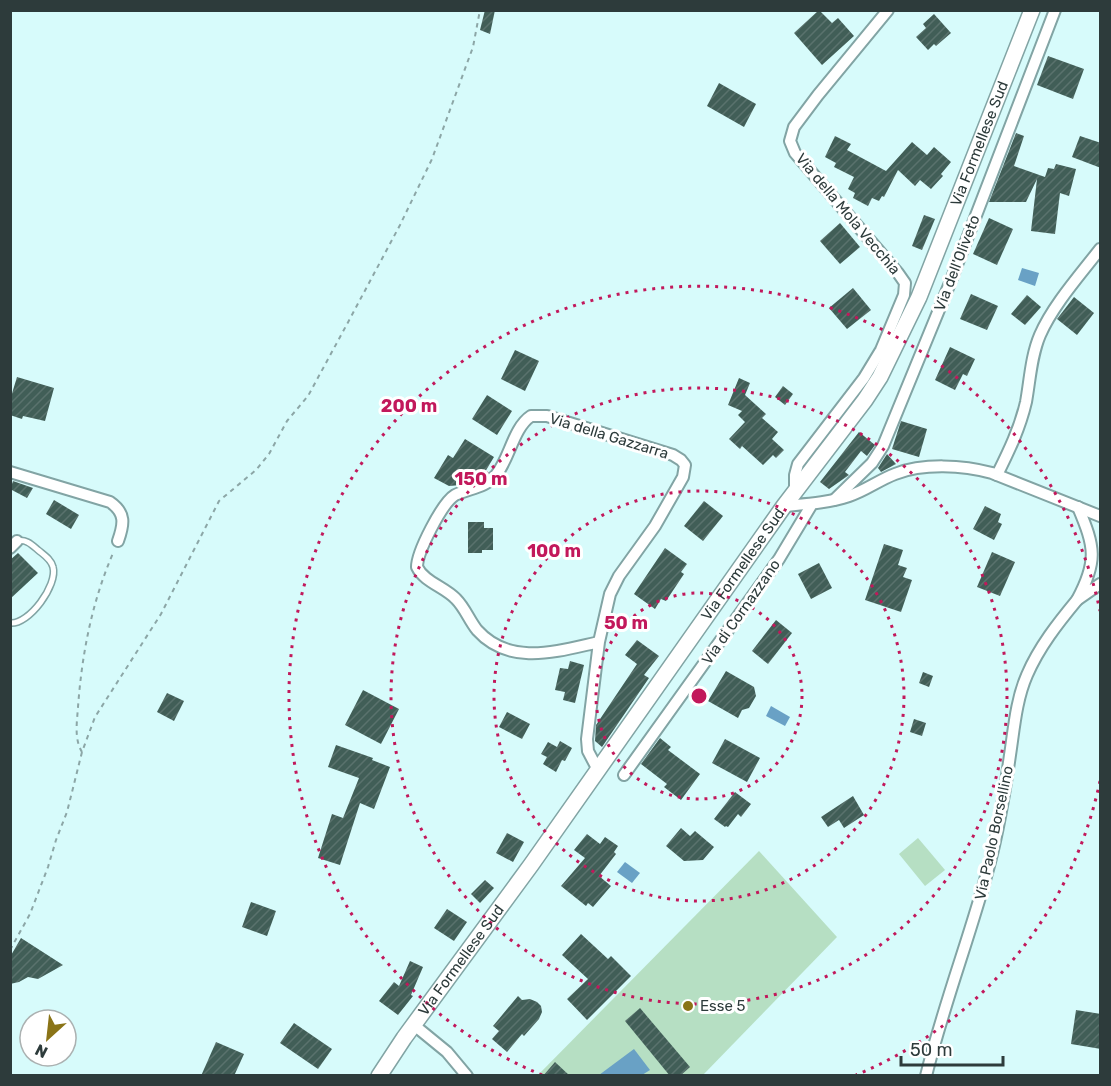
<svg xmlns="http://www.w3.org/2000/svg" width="1111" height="1086" viewBox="0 0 1111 1086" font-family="Rubik,sans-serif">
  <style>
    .grass { fill: #b6dfc3 }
    .water { fill: #69a1c5 }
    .building { fill: url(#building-hatch) }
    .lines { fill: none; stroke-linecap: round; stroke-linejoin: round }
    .lane-casing { stroke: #82a4a4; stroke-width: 8 }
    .street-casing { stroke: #82a4a4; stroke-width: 14 }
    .secondary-casing { stroke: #82a4a4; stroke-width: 18 }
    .path { stroke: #8ca6a6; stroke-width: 2; stroke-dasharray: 4.5 4.5; stroke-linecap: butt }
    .lane { stroke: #fff; stroke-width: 5 }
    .street { stroke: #fff; stroke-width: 10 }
    .secondary { stroke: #fff; stroke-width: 15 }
    .ring { fill: none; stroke: #c2185b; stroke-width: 3; stroke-dasharray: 3 6 }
    .poi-dot { fill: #8a7417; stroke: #fff; stroke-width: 2 }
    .labels { text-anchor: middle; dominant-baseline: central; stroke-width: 6; stroke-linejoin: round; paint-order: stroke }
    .street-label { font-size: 15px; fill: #2d3b3b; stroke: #fff }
    .poi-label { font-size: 15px; fill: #2d3b3b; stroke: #fff; text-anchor: start }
    .centre { fill: #c2185b; stroke: #fff; stroke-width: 3 }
    .ring-label { font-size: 18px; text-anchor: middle; font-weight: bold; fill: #c2185b; stroke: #fff; stroke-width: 6; stroke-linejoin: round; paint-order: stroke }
  </style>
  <defs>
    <pattern id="building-hatch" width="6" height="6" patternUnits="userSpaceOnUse" patternTransform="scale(1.5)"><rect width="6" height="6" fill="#415e57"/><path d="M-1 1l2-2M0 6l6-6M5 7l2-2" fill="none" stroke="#5a726d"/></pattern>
  </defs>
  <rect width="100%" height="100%" fill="#d7fbfb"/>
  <g class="grass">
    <polygon points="918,838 945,870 925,886 899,854"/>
    <polygon points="759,851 837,937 703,1075 537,1076"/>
  </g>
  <g class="water">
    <polygon points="1022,268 1039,273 1035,286 1018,280"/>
    <polygon points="771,706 790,717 785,726 766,716"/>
    <polygon points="625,862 640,873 632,883 617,872"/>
    <polygon points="634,1049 650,1070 642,1075 599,1075"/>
  </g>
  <g class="building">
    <polygon points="485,10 495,10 490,34 480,30"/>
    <polygon points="819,10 832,23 838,18 854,36 822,65 794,33"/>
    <polygon points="934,14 951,33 936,46 934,44 928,50 916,37 926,28 923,24"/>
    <polygon points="1048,56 1084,69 1073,99 1037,85"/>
    <polygon points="719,83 756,104 744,127 707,106"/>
    <polygon points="1016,133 1024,136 1014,166 1045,177 1048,168 1054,169 1056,164 1076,169 1069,196 1060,193 1055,234 1031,231 1037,179 1026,202 989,202"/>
    <polygon points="835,136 851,144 847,150 886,171 912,142 927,155 934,147 951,162 941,174 943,176 931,189 920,180 915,186 898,170 884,197 882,196 879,201 872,198 868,206 853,198 855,193 848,189 854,177 834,167 836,163 825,157"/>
    <polygon points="1080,136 1101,143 1101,168 1072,157"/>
    <polygon points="924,215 935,219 922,250 912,246"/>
    <polygon points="989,218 1013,229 997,265 973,254"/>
    <polygon points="840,223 860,247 840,264 820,241"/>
    <polygon points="853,288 871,310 847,329 829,308"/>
    <polygon points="971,294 998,306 987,330 960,319"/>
    <polygon points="1027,295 1041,307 1025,325 1011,314"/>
    <polygon points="1074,297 1094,313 1077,335 1057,319"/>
    <polygon points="950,347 975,359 967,376 963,374 955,390 935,380"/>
    <polygon points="515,350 539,361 525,391 501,379"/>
    <polygon points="17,377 54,388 45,421 23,416 22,419 10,415 10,400"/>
    <polygon points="739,378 750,383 745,395 766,414 762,418 778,432 772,439 784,450 776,458 773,455 763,465 742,446 740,449 729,439 745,422 738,415 742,411 728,405"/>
    <polygon points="783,386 793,394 785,405 775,397"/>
    <polygon points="487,395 512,411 497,435 472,419"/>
    <polygon points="901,421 927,429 919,457 892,449"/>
    <polygon points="859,432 875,445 867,456 861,451 845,472 849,475 829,489 820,482"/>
    <polygon points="465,439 494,457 482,477 477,479 468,473 461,485 449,486 434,478 448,455 453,458"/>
    <polygon points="887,454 896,464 881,472 878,468"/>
    <polygon points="13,481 33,488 27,498 10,489"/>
    <polygon points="54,500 79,515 71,529 46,514"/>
    <polygon points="704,501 723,516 703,541 684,526"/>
    <polygon points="985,506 1001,514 998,522 1002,524 994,540 973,529"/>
    <polygon points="468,522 484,522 484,528 493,528 493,550 482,550 482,553 468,553"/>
    <polygon points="884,544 903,550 898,565 907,568 903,577 912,580 901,612 865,600"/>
    <polygon points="665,548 687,564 681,572 684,574 666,601 661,599 655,609 634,594"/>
    <polygon points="992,552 1015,562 1000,596 977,587"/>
    <polygon points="18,553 38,573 10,599 10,560"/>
    <polygon points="819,563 832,588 811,599 798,574"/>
    <polygon points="776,620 792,633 768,664 752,651"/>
    <polygon points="637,640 659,656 644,675 649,678 602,747 595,741 596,725 637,664 625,655"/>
    <polygon points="570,661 584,665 575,703 563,700 565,692 555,690 560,668 568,669"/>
    <polygon points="726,671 754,687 756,696 749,708 742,710 738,718 708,701"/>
    <polygon points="923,672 933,676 929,687 919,683"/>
    <polygon points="363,690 399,709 381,744 345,725"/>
    <polygon points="167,693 184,701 174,721 157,712"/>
    <polygon points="507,712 530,724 522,739 499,727"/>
    <polygon points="914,719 926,723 922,736 910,732"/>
    <polygon points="660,738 671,747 668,750 700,774 681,800 664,787 667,784 641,764"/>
    <polygon points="725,739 760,758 747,782 712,763"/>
    <polygon points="560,741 572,748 565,761 562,760 556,772 543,764 547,757 541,754 548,742 557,747"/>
    <polygon points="336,745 373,758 372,760 390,767 374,809 360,803 340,865 318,858 332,814 343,818 359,778 328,767"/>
    <polygon points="735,792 751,804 741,817 738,814 728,827 726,826 725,827 714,819"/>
    <polygon points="853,796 864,815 844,828 839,820 828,827 821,817"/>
    <polygon points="681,828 690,836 695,831 714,847 703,860 684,861 666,846"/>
    <polygon points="507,833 524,842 513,862 496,853"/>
    <polygon points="587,834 600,844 605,837 618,846 614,852 616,854 599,876 611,886 593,907 588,903 586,906 561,886 585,858 574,850"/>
    <polygon points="485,880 494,888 480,903 471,894"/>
    <polygon points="251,902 276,911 267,936 242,927"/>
    <polygon points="447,909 467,922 454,941 434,928"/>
    <polygon points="581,934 608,959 611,956 631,976 587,1020 567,999 588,979 562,955"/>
    <polygon points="21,938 63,965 38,979 28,977 19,982 10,984 10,957"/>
    <polygon points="410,961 423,967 411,995 413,996 398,1015 379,1001 394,982 399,986"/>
    <polygon points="518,996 522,1000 530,999 537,1002 541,1006 542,1012 539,1019 524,1036 522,1034 507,1052 492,1039 499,1031 493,1026"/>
    <polygon points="640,1008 690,1067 680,1076 670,1076 625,1021"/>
    <polygon points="1076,1010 1101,1014 1101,1049 1071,1044"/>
    <polygon points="294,1023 332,1049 318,1069 280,1043"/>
    <polygon points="216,1042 244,1054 234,1076 201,1076"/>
    <polygon points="555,1062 570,1076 543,1076"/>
  </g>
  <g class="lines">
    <g class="lane-casing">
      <path id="lane" d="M10 623C29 625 58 585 53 567 51 559 44 555 38 550 31 544 26 539 17 541"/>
    </g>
    <g class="street-casing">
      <g id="street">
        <path d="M10 472 110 502C126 513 124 524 118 541"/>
        <path d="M997 475C1009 451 1020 428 1026 402 1030 380 1031 356 1040 335 1053 305 1080 275 1100 249"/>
        <polyline points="795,492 795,475 798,464 864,378 881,350 904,295 905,283 898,273 795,153 790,141 794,127 818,95 888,10"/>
        <polyline points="834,500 872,463 883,446 950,283 1055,10"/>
        <path d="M784 506C806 504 828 503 849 496 865 491 879 480 895 474 923 463 963 465 992 473L1100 516"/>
        <path d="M1078 507C1095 547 1098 561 1077 600L1100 584"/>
        <polyline points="10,548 17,541"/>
        <path d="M598 770 588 751 587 739 599 642 610 594 619 576 655 526 683 477 685 465 681 460 673 455 547 416H531C513 428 510 458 496 475 485 488 470 488 455 495 442 503 417 552 417 567 424 582 445 587 456 599 465 608 469 620 477 630 510 667 558 651 599 642"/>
        <polyline points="624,775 779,559 812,504"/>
        <polyline points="414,1025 447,1052 467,1076"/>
        <path d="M926 1076C944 1003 971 934 990 862 999 827 1005 791 1010 755 1014 729 1016 700 1027 675 1039 647 1058 623 1077 600"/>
      </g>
    </g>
    <g class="secondary-casing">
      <g id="secondary">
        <path id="s1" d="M379 1076 404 1038 531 865 784 506 865 400 880 377 919 297 1032 10"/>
      </g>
    </g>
    <g class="path">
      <path d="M82 752C74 739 77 722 78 707 82 653 92 601 114 551"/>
      <polyline points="10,950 30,914 48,867 56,840 67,812 82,752 95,717 161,614 219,501 256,470 269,454 287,421 308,396 346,326 400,225 432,159 473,47 480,10"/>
    </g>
    <use href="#lane" class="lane"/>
    <use href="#street" class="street"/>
    <use href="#secondary" class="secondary"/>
  </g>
  <g class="ring">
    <circle cx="699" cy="696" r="103"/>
    <circle cx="699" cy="696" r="205"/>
    <circle cx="699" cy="696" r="308"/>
    <path d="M1100 781A410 410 0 0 1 856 1075M542 1075A410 410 0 1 1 1100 611"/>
  </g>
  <circle class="poi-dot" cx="688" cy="1006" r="6"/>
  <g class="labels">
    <g class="street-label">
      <text stroke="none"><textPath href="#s1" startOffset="1114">Via Formellese Sud</textPath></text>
      <text transform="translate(848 214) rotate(50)">Via della Mola Vecchia</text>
      <text transform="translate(957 263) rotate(-69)">Via dell'Oliveto</text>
      <text transform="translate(609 436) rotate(17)">Via della Gazzarra</text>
      <text stroke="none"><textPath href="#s1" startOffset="628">Via Formellese Sud</textPath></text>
      <text transform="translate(741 612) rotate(-55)">Via di Cornazzano</text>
      <text transform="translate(994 833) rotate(-78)">Via Paolo Borsellino</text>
      <text stroke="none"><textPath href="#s1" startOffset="142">Via Formellese Sud</textPath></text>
    </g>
    <g class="poi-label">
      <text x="700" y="1006">Esse 5</text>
    </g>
  </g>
  <circle cx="699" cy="696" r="9" class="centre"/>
  <g class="ring-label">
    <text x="409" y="412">200 m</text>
    <text x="481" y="485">150 m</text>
    <text x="554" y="557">100 m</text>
    <text x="626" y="629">50 m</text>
  </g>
  <rect width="1111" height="1086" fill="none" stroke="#2d3b3b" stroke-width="24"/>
  <g transform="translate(48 1038) rotate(207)"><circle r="28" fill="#ffffff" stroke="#abb1b1" stroke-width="1.5"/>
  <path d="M0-4.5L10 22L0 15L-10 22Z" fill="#8a7417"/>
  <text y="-9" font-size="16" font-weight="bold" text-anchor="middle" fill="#2d3b3b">N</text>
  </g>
  <path d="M901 1056v9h102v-9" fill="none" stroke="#2d3b3b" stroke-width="3"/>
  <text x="910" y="1056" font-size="18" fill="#2d3b3b" stroke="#ffffff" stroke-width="4.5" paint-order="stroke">50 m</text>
</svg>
